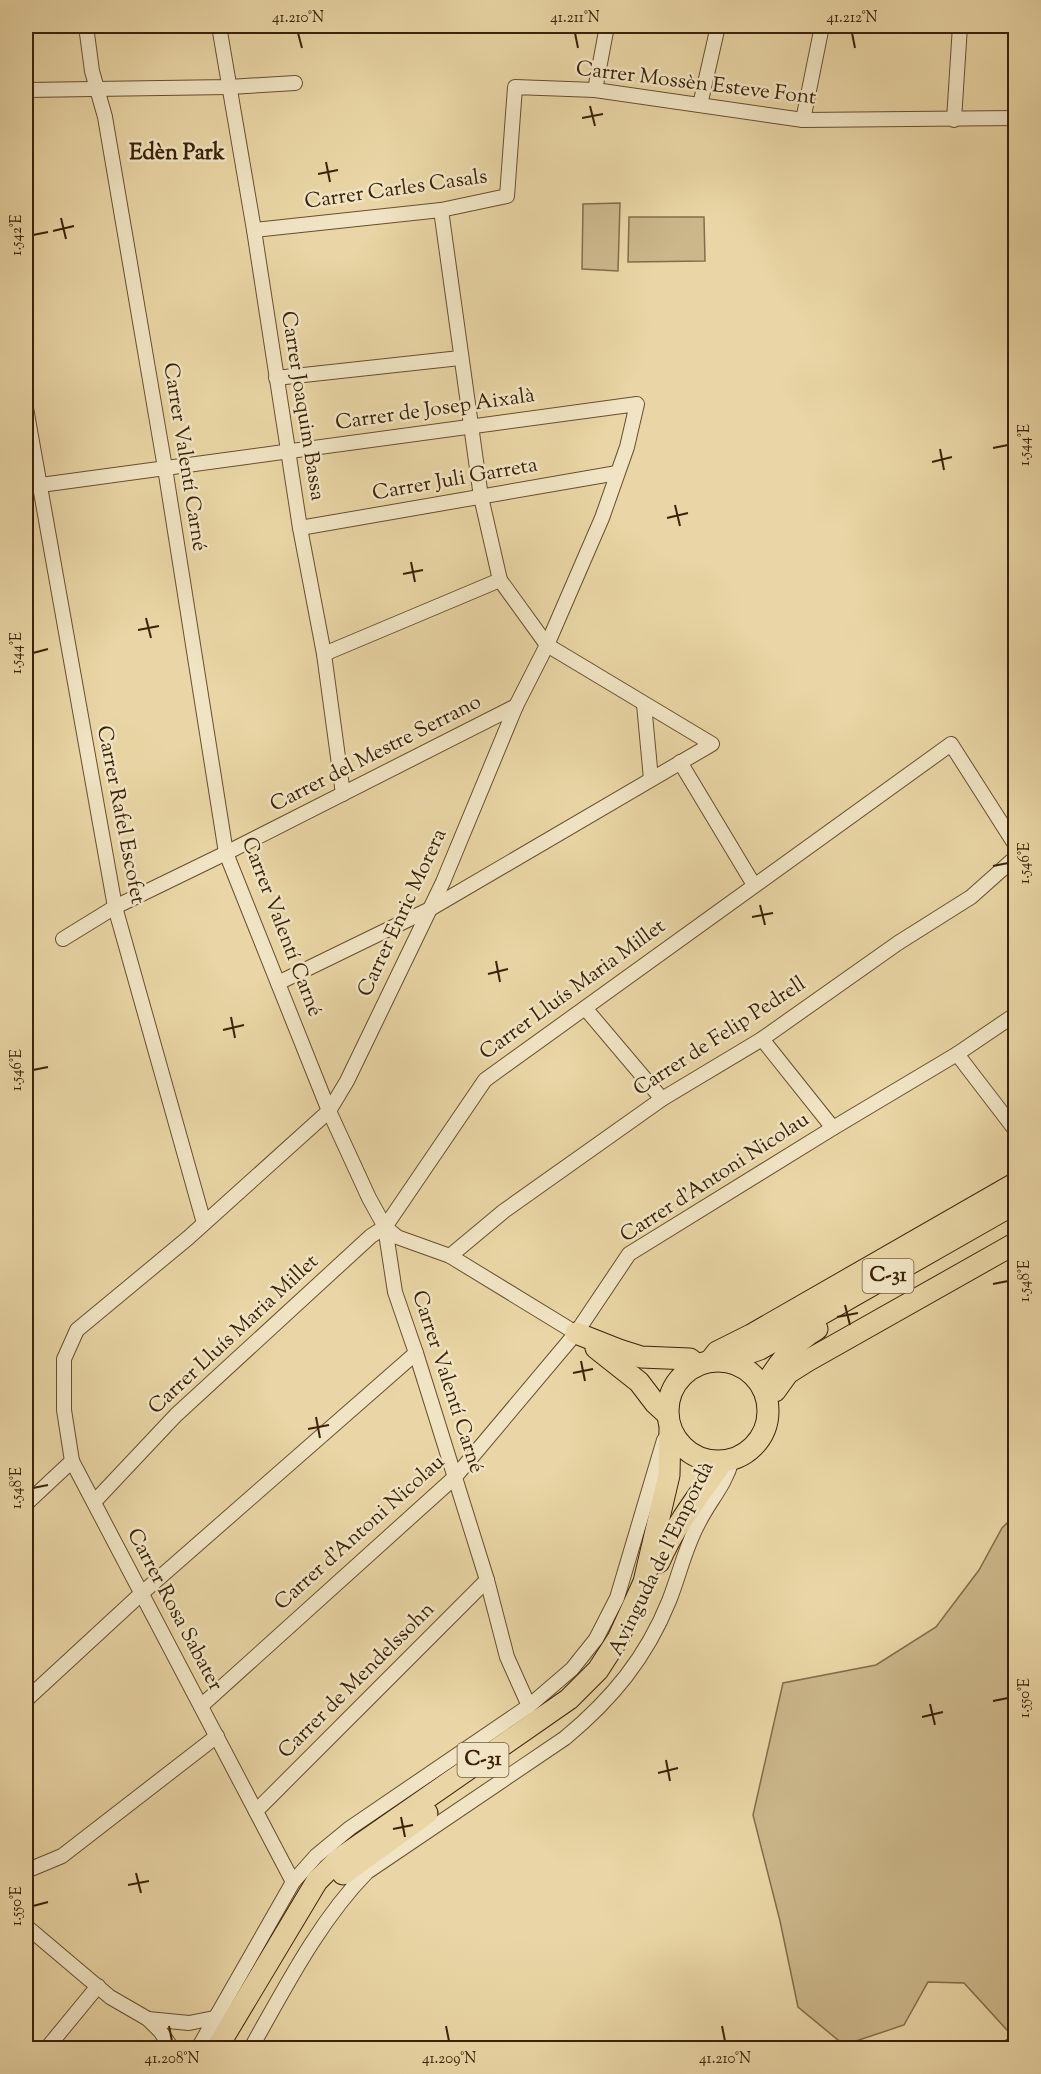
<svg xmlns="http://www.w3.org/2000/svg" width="1041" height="2074" viewBox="0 0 1041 2074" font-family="'Sorts Mill Goudy',serif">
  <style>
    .green { fill: #cbb78a; stroke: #836c49; stroke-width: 1.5 }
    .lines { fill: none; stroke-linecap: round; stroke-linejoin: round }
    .minor-casing { stroke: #664f2f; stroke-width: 16 }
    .primary-casing { stroke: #3b2208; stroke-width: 23 }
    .minor { stroke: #f1e4c4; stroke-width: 14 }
    .primary { stroke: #e9d5a5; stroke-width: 21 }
    .ticks { fill: none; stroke: #3b2208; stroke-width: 2 }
    .labels { text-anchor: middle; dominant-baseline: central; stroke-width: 5; stroke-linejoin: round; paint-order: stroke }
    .shield { fill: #f1e4c4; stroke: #725c40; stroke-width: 1.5 }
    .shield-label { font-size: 20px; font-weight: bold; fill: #3b2208 }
    .street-label { font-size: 21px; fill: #3b2208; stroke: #f1e4c4 }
    .neighbourhood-label { font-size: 22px; font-weight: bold; fill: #3b2208; stroke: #f1e4c4 }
    .neatline { fill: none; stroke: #3b2208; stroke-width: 2 }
    .ticks-label { font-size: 15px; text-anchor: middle; fill: #3b2208 }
  </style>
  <rect width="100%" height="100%" fill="#e9d5a5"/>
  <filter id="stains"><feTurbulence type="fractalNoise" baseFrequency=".00333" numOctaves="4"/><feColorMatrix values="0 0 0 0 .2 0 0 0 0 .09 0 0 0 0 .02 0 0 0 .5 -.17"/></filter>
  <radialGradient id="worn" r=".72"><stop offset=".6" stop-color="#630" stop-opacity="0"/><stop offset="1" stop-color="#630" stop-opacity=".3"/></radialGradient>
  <g class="green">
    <polygon points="620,203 618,271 582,269 583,204"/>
    <polygon points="629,217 704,217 705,261 628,262"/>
    <polygon points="1015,1515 1015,2025 1007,2030 964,1983 928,1982 904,2025 844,2045 798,2007 780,1921 753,1815 783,1683 876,1665 936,1627 979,1570 1002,1528"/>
  </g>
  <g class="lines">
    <g class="minor-casing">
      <g id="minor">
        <polyline points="86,26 92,71 105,117 165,468 226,853 329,1111 369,1198 385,1227 395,1292 416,1353 487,1580 507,1657 529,1706"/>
        <polyline points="219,26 254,230 300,528 324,654 343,794"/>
        <polyline points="26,90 229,87 295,83"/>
        <polyline points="595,90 607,26"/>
        <polyline points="700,105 718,26"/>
        <polyline points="803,120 822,26"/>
        <polyline points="954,120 960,26"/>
        <polyline points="254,230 441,210 507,196 515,87 595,90 803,120 1016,118"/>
        <polyline points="276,378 460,358"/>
        <polyline points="26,408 115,907 204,1223"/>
        <polyline points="26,487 637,404 627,447 602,518 547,645 516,706 443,882 347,1081 329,1111 188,1238 77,1330 64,1359 64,1410 72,1461 293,1882"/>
        <polyline points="300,528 617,473"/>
        <polyline points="324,654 500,580"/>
        <polyline points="644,704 651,779"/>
        <polyline points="680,762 754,885"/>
        <polyline points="63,939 115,907 226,853 516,706"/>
        <polyline points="278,983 430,909 712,744 547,645 500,580 481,497 441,210"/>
        <polyline points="585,1008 662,1099"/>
        <polyline points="762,1039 833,1128"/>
        <polyline points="957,1054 1016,1131"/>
        <polyline points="385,1227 397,1237 450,1256 576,1333"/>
        <polyline points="450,1256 504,1211 662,1099 762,1039 898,943 971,897 1016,857"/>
        <polyline points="94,1502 176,1415 371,1236 385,1227 485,1080 951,744 1016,846"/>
        <polyline points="26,1504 72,1461"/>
        <polyline points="26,1700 142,1593 416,1353"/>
        <polyline points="201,1706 455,1477 576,1333 629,1254 833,1128 957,1054 1016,1014"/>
        <polyline points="256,1811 487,1580"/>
        <polyline points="26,1871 62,1856 217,1736"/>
        <polyline points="26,1926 110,1997 148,2019 160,2031 172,2048"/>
        <polyline points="148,2019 189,2023 214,2018"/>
        <polyline points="200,2045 293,1882 316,1856 350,1828 529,1706 572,1669 596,1639 617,1598 664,1440"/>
        <polyline points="47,2048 98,1986"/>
        <path d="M251 2048C285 1988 319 1921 367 1872L565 1738C612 1699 646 1658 669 1601 679 1576 685 1548 698 1524 709 1501 725 1486 732 1460"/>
        <polyline points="1007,2048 1016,2043"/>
      </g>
    </g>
    <g class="primary-casing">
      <g id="primary">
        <polyline points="576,1333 619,1350 641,1357 690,1359 697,1365"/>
        <polyline points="596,1348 639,1382 655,1403 667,1414"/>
        <circle cx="718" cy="1411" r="50"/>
        <polyline points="710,1361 717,1352 751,1335 1016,1183"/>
        <polyline points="726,1361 760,1349 1016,1203"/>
        <path d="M763 1389C777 1365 793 1343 817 1329"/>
        <polyline points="775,1391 788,1373 807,1361 1016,1243"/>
        <path d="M659 1562C675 1525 699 1495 722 1462"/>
        <polyline points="343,1874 427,1813"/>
        <polyline points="217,2048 317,1881 339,1859 569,1699 598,1670 618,1639 644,1582 669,1475 670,1429"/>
      </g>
    </g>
    <use href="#minor" class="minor"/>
    <use href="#primary" class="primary"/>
  </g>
  <path class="ticks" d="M298 33 302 48M575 33 578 48M852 33 855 48M590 106 595 126M582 118 603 114M326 162 330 182M318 174 338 170M61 218 66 239M53 231 74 226M33 235 48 232M993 448 1008 445M940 449 944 470M932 462 952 457M675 505 680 526M667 518 688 513M411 562 415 582M403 574 423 570M146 618 151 638M138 630 159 626M33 653 48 649M993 866 1008 863M760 905 765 925M752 917 773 913M496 961 500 982M488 974 508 969M231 1017 235 1038M223 1030 244 1025M33 1070 48 1067M993 1284 1008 1281M845 1305 850 1325M837 1317 858 1313M581 1361 585 1381M573 1373 593 1369M316 1417 320 1438M308 1429 329 1425M33 1488 48 1485M993 1701 1008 1698M930 1704 935 1725M922 1717 943 1712M666 1760 670 1781M658 1773 678 1768M401 1817 405 1837M393 1829 413 1825M136 1873 141 1893M128 1885 149 1881M33 1906 48 1902M169 2026 172 2041M446 2026 449 2041M722 2026 725 2041"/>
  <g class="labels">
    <g class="shield">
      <rect x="862.5" y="1259" width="51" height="34" rx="4.5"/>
      <rect x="457.5" y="1743" width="51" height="34" rx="4.5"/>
    </g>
    <g class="shield-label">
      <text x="888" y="1276">C-31</text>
      <text x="483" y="1760">C-31</text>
    </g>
    <g class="street-label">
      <text transform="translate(696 84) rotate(7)">Carrer Mossèn Esteve Font</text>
      <text transform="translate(396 190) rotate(-8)">Carrer Carles Casals</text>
      <text transform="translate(302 406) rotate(81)">Carrer Joaquim Bassa</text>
      <text transform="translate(435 410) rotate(-8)">Carrer de Josep Aixalà</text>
      <text transform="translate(184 457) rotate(81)">Carrer Valentí Carné</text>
      <text transform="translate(455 480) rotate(-10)">Carrer Juli Garreta</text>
      <text transform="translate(376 754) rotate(-27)">Carrer del Mestre Serrano</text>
      <text transform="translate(120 815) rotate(79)">Carrer Rafel Escofet</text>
      <text transform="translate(403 913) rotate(-65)">Carrer Enric Morera</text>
      <text transform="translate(281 927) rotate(69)">Carrer Valentí Carné</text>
      <text transform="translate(573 990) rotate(-36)">Carrer Lluís Maria Millet</text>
      <text transform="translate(720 1037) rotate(-33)">Carrer de Felip Pedrell</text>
      <text transform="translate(715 1178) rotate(-33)">Carrer d'Antoni Nicolau</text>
      <text transform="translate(234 1335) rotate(-43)">Carrer Lluís Maria Millet</text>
      <text transform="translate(447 1382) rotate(72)">Carrer Valentí Carné</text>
      <text transform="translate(360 1533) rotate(-42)">Carrer d'Antoni Nicolau</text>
      <text transform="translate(662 1559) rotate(-64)">Avinguda de l'Empordà</text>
      <text transform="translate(174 1610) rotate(62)">Carrer Rosa Sabater</text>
      <text transform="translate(357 1681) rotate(-45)">Carrer de Mendelssohn</text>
    </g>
    <g class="neighbourhood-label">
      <text x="177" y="154">Edèn Park</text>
    </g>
  </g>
  <rect width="1041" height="2074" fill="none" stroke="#e9d5a5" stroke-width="66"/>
  <rect x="33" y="33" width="975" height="2008" class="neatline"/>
  <g class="ticks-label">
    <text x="298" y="22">41.210°N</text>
    <text x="575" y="22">41.211°N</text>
    <text x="852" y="22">41.212°N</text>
    <text transform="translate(16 235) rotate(-90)" y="5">1.542°E</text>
    <text transform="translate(1024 445) rotate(-90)" y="5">1.544°E</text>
    <text transform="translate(16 653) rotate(-90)" y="5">1.544°E</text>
    <text transform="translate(1024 863) rotate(-90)" y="5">1.546°E</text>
    <text transform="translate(16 1070) rotate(-90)" y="5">1.546°E</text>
    <text transform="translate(1024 1281) rotate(-90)" y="5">1.548°E</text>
    <text transform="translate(16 1488) rotate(-90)" y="5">1.548°E</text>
    <text transform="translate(1024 1698) rotate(-90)" y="5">1.550°E</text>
    <text transform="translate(16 1906) rotate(-90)" y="5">1.550°E</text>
    <text x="172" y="2063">41.208°N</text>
    <text x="449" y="2063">41.209°N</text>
    <text x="725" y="2063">41.210°N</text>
  </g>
  <rect width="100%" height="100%" filter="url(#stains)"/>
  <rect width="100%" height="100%" fill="url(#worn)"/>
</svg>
